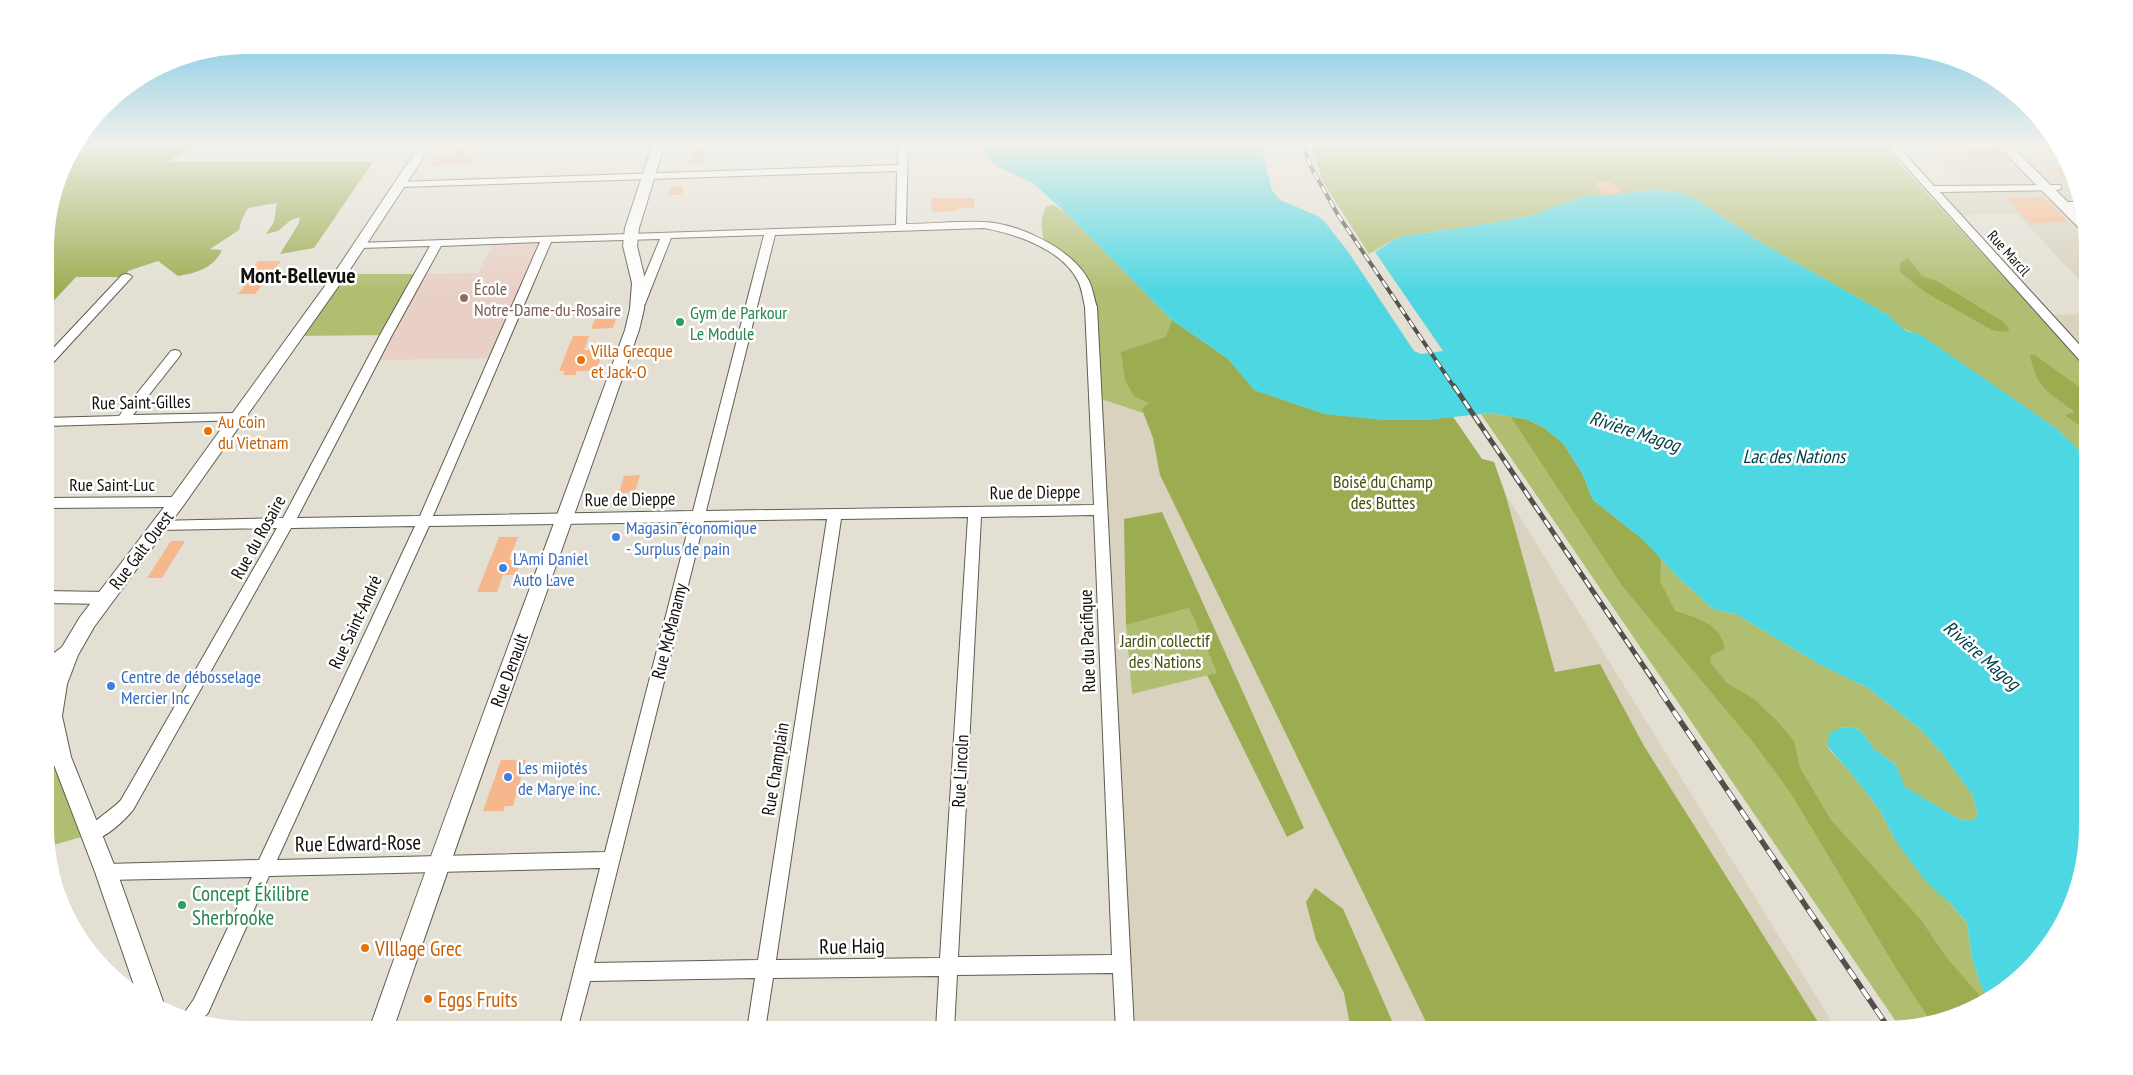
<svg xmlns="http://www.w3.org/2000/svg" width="2133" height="1075" viewBox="0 0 2133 1075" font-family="'PT Sans Narrow',sans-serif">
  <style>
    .built { fill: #d8d2bf }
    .education { fill: #e8d0c6 }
    .green { fill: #b0be71 }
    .forest { fill: #9cac51 }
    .water { fill: #4dd7e3 }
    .building { fill: #f7b78c }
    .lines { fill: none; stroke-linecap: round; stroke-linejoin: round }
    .minor-casing { stroke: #5f5c51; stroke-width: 2 }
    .major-casing { stroke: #5f5c51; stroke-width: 2 }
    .minor { fill: #fff; fill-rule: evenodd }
    .major { fill: #fff; fill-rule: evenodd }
    .rail-far2-casing { stroke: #525049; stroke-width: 4 }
    .rail-far1-casing { stroke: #525049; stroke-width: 5 }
    .rail-casing { stroke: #525049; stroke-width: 5.5 }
    .rail-far2 { stroke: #fff; stroke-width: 2.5; stroke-dasharray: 8; stroke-linecap: butt }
    .rail-far1 { stroke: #fff; stroke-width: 3; stroke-dasharray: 9; stroke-linecap: butt }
    .rail { stroke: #fff; stroke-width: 4; stroke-dasharray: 12; stroke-linecap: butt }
    .education-dot { fill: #8d6e63; stroke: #fff; stroke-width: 2 }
    .leisure-dot { fill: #2e9e5b; stroke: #fff; stroke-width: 2 }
    .food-dot { fill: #e8710a; stroke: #fff; stroke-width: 2 }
    .shop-dot { fill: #3f7fe0; stroke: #fff; stroke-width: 2 }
    .labels { text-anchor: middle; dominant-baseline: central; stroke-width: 5; stroke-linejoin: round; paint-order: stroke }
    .far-street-label { font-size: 15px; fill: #0f0e0a; stroke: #fff }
    .education-label { font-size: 18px; fill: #785e54; stroke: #fff; text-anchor: start }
    .leisure-label { font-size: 18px; fill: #27864d; stroke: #fff; text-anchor: start }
    .food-label { font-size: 18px; fill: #c56008; stroke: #fff; text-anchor: start }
    .street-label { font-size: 18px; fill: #0f0e0a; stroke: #fff }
    .park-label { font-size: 18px; fill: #444e08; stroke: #fff }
    .shop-label { font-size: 18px; fill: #366cbe; stroke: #fff; text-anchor: start }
    .water-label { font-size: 19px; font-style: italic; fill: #004247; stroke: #fff }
    .near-street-label { font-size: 21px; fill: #0f0e0a; stroke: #fff }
    .near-leisure-label { font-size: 21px; fill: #27864d; stroke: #fff; text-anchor: start }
    .near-food-label { font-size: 21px; fill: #c56008; stroke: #fff; text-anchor: start }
    .district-label { font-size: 22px; font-weight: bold; fill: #0f0e0a; stroke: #fff }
  </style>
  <rect width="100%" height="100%" fill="#e3dfd3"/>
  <g class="built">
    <polygon points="1928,143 2057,143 2086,221 2086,287 2017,214 1955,215 1931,189 1968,188"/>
    <polygon points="2087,314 2087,361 2045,315"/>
    <polygon points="1097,398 1303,466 1436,561 1505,493 1837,1030 1125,1030"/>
  </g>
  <polygon class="education" points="547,239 494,358 373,360 421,274 478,273 494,241"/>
  <g class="green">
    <polygon points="1311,143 1881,143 2087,368 2087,458 2057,429 1915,334 1898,326 1890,316 1758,241 1695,198 1672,191 1646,190 1614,195 1588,196 1560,204 1535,215 1486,224 1405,236 1395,239 1369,254 1323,182"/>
    <path d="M1054 205 1067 214 1172 320 1228 359 1426 420 1453 417 1482 459 1494 462 1303 466 1095 397 1091 307 1076 270 1045 246C1042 231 1039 220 1046 207Z"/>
    <polygon points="340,274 421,274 386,335 295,336"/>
    <polygon points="1490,413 1526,419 1593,500 1641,538 1679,578 1713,609 1736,614 1819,664 1868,688 1920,729 1942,753 1973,796 1978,816 1970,821 1959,819 1904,787 1895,764 1874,749 1861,731 1853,727 1841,728 1828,748 1850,772 1880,810 1895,840 1967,923 1972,958 1981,986 1989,1000 1951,1019 1901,1029 1481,414"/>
    <polygon points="1189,608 1217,673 1132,694 1126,625"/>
    <polygon points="47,755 61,757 91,834 47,847"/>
  </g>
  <g class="forest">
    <path d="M77 143H198L168 162H373L314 248 280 254 299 223 300 217 291 220 278 231 266 234 274 222 277 203 248 208 242 219 239 230 210 249 222 250C214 268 196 273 178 276L158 261 128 271 126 277H76L46 309 45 234 66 158Z"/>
    <polygon points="1908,258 1922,276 1935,280 2002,321 2008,327 2009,331 2003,332 1992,330 1925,292 1900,272 1900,263"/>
    <polygon points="1172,320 1228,359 1254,390 1324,414 1384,420 1426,420 1453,417 1482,459 1494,462 1505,493 1555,672 1600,664 1644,746 1823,1030 1430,1030 1160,475 1153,438 1142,409 1149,403 1134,396 1125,380 1121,352 1166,337"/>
    <path d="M2030 355H2035L2087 393V431L2065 415 2075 412C2048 391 2037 390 2030 355Z"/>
    <path d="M1511 417 1526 419 1543 427 1563 443 1582 473 1593 500 1641 538 1661 558 1660 581 1675 611C1697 618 1720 623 1725 649L1711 655 1710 662 1727 683 1754 699 1779 723 1794 741 1800 768 1831 820 1921 920 1946 957 1985 1002 1951 1019 1932 1023 1899 973 1790 792 1753 742 1623 587Z"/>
    <polygon points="1162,512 1304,828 1287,837 1207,675 1217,673 1189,608 1126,625 1124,519"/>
    <polygon points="1315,888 1343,909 1396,1030 1351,1030 1344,993 1316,940 1306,902"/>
  </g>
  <path class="water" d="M987 143H1260L1272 190 1280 200 1318 216 1325 222 1349 253 1414 351 1421 354 1443 351 1375 252 1395 239 1405 236 1486 224 1535 215 1560 204 1588 196 1614 195 1646 190 1672 191 1695 198 1758 241 1890 316C1897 324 1906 334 1918 333L2057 429 2087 458 2088 828 2067 917 2038 961 1998 996 1989 1000 1981 986 1972 958 1967 923 1951 904 1927 883 1895 840 1880 810 1850 772 1828 747 1829 733 1841 728 1853 727 1861 731 1874 749 1895 764 1905 787 1959 819 1970 821 1978 816 1973 796 1942 753 1920 729 1868 688 1819 664 1736 614 1713 609 1679 578 1641 538 1593 500 1582 473 1563 443 1543 427 1526 419 1490 413 1426 420H1384L1324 414 1254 390 1228 359 1172 320 1067 214 1033 183 998 167 988 158 985 149Z"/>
  <g class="building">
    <polygon points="457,148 470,148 465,157 472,157 472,165 431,166 436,158 452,157"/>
    <polygon points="1968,148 1997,148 2011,162 1973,162 1960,151 1970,151"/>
    <polygon points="705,149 701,164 689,164 693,150"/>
    <polygon points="2052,167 2066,167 2074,188"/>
    <polygon points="1612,181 1622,192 1604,194 1594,182"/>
    <polygon points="684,186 681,195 667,195 670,187"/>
    <polygon points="2043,197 2068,222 2030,223 2006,198"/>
    <polygon points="931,198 974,198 974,208 960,208 956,211 933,212 933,210 931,210"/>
    <polygon points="258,261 281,261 255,294 238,294 253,275 248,275"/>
    <polygon points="595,319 616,319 613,328 591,329"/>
    <polygon points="573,336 589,336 584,350 604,350 596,371 577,371 575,375 563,375 565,371 559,371"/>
    <polygon points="640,475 635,492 619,493 624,476"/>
    <polygon points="499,537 518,537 509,560 521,560 516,575 503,575 497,592 477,592"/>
    <polygon points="171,541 185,541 162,578 147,578"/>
    <polygon points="501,760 526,760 513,806 505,806 503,811 483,811"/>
    <polygon points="62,881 75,922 71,924 60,905 54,883"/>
  </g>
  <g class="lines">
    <g class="minor-casing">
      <g id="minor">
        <path d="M898 143H908L906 224C932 224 958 221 983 222 1018 223 1073 249 1089 281 1093 289 1094 299 1097 307L1134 1030H1116L1113 973 957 975 954 1030H936L939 976 773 978 765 1030H747L755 978 590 981 577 1030H559L600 868 269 876 208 1013 202 1019 183 1015 194 999 252 877 106 880 100 878 97 872 100 866 106 864 259 860 415 526 291 528 133 810C122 823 107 836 91 842L85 839 83 834C87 825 112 810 121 800L277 528 160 530 155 529 153 525 155 521 283 518 380 335 430 246 360 248 356 247 355 245 356 243 896 225 897 171 400 187 395 184 396 182 898 165ZM984 228C1016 234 1062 249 1078 281 1082 289 1083 298 1085 307L1094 505 706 511 775 235ZM764 235 693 511 433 516 551 242 660 239 633 304 639 308 645 304 671 238ZM540 242 420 516 297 518 392 335 441 246ZM1094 515 1112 955 958 957 981 517ZM968 517 940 958 776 960 841 519ZM827 519 758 960 594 963 704 521ZM690 522 605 852 277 860 429 526Z"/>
        <polygon points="1885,143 1895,143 1934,186 2061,185 2061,189 2057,190 1940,192 2087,353 2087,365 2083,364"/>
        <polygon points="2064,202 2079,202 2081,208 2060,207 2059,205"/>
        <polygon points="126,274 130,275 132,277 130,279 50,366 46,367 46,356 122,275"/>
        <polygon points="175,350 179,351 181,354 179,357 133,415 238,413 242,414 244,417 242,420 46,426 46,418 119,416 171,351"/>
        <polygon points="177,497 182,499 184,502 182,505 177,507 46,508 46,498"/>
        <polygon points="46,591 105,592 110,594 112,598 110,602 105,604 46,603"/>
      </g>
    </g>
    <g class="major-casing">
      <g id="major">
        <polygon points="421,143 433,143 345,277 183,506 94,627 78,655 67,684 62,716 71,757 117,872 164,1004 161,1010 158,1009 136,991 95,872 51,757 47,737 46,689 50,677 46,678 46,659 62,647 80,617 171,498 335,272"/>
        <path d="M653 143H665L639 228 637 246 646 283 644 309 639 330C558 564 472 796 393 1030H369C451 795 540 564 625 330L630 309 632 283 623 246 625 228Z"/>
        <polygon points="1995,143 2008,143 2085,219 2086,231 2081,230"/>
      </g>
    </g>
    <use href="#minor" class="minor"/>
    <use href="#major" class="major"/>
    <g class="rail-far2-casing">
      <polyline id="rail-far2" points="1302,143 1311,167 1338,215 1454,387"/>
    </g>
    <g class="rail-far1-casing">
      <polyline id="rail-far1" points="1454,386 1661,692"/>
    </g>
    <g class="rail-casing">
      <polyline id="rail" points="1660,691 1890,1030"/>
    </g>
    <use href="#rail-far2" class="rail-far2"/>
    <use href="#rail-far1" class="rail-far1"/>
    <use href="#rail" class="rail"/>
  </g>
  <linearGradient id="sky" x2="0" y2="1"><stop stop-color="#6ac2e6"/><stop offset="0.49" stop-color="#f2f1eb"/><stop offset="1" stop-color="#f2f1eb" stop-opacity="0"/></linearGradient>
  <rect width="2133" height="293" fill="url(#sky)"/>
  <circle class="education-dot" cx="464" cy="298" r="5"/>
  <g class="leisure-dot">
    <circle cx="680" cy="322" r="5"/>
    <circle cx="182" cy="905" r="5"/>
  </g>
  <g class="food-dot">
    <circle cx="581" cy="360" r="5"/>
    <circle cx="208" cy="431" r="5"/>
    <circle cx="365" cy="948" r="5"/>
    <circle cx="428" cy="999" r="5"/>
  </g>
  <g class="shop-dot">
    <circle cx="616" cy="537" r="5"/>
    <circle cx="503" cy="568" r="5"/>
    <circle cx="111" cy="686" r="5"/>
    <circle cx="508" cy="777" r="5"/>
  </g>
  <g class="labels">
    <g class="far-street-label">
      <text transform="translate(2009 253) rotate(48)">Rue Marcil</text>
    </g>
    <g class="education-label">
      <text x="474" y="288">École<tspan x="474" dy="21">Notre-Dame-du-Rosaire</tspan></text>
    </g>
    <g class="leisure-label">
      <text x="690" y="312">Gym de Parkour<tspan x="690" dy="21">Le Module</tspan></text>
    </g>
    <g class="food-label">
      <text x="591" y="350">Villa Grecque<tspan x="591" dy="21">et Jack-O</tspan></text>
      <text x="218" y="421">Au Coin<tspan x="218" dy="21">du Vietnam</tspan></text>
    </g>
    <g class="street-label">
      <text transform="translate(141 402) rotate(-1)">Rue Saint-Gilles</text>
      <text x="112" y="484">Rue Saint-Luc</text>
      <text transform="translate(1035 492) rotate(-1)">Rue de Dieppe</text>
      <text transform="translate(630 499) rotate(-1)">Rue de Dieppe</text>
      <text transform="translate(258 537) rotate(-61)">Rue du Rosaire</text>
      <text transform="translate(141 550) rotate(-53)">Rue Galt Ouest</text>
      <text transform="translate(355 622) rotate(-65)">Rue Saint-André</text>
      <text transform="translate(669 631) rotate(-76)">Rue McManamy</text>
      <text transform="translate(1087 641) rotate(-92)">Rue du Pacifique</text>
      <text transform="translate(509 670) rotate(-70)">Rue Denault</text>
      <text transform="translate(775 769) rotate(-81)">Rue Champlain</text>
      <text transform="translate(960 771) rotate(-87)">Rue Lincoln</text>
    </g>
    <g class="park-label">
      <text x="1383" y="481">Boisé du Champ<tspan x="1383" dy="21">des Buttes</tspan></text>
      <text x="1165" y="640">Jardin collectif<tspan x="1165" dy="21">des Nations</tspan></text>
    </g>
    <g class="shop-label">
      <text x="626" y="527">Magasin économique<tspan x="626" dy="21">- Surplus de pain</tspan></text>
      <text x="513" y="558">L'Ami Daniel<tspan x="513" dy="21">Auto Lave</tspan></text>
      <text x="121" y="676">Centre de débosselage<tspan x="121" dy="21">Mercier Inc</tspan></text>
      <text x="518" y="767">Les mijotés<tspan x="518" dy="21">de Marye inc.</tspan></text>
    </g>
    <g class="water-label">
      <text transform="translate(1635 431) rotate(18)">Rivière Magog</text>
      <text x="1794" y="456">Lac des Nations</text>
      <text transform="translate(1982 655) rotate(41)">Rivière Magog</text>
    </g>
    <g class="near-street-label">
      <text transform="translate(358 843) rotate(-1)">Rue Edward-Rose</text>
      <text transform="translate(852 946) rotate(-1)">Rue Haig</text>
    </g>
    <g class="near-leisure-label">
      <text x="192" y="893">Concept Ékilibre<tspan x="192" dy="24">Sherbrooke</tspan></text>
    </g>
    <g class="near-food-label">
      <text x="375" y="948">VIllage Grec</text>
      <text x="438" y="999">Eggs Fruits</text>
    </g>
    <g class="district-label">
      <text x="298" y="275">Mont-Bellevue</text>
    </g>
  </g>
  <path d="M0 0H2133V1075H0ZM248 54H1885A194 194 0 0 1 2079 248V827A194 194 0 0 1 1885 1021H248A194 194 0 0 1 54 827V248A194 194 0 0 1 248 54Z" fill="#fff" fill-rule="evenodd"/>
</svg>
